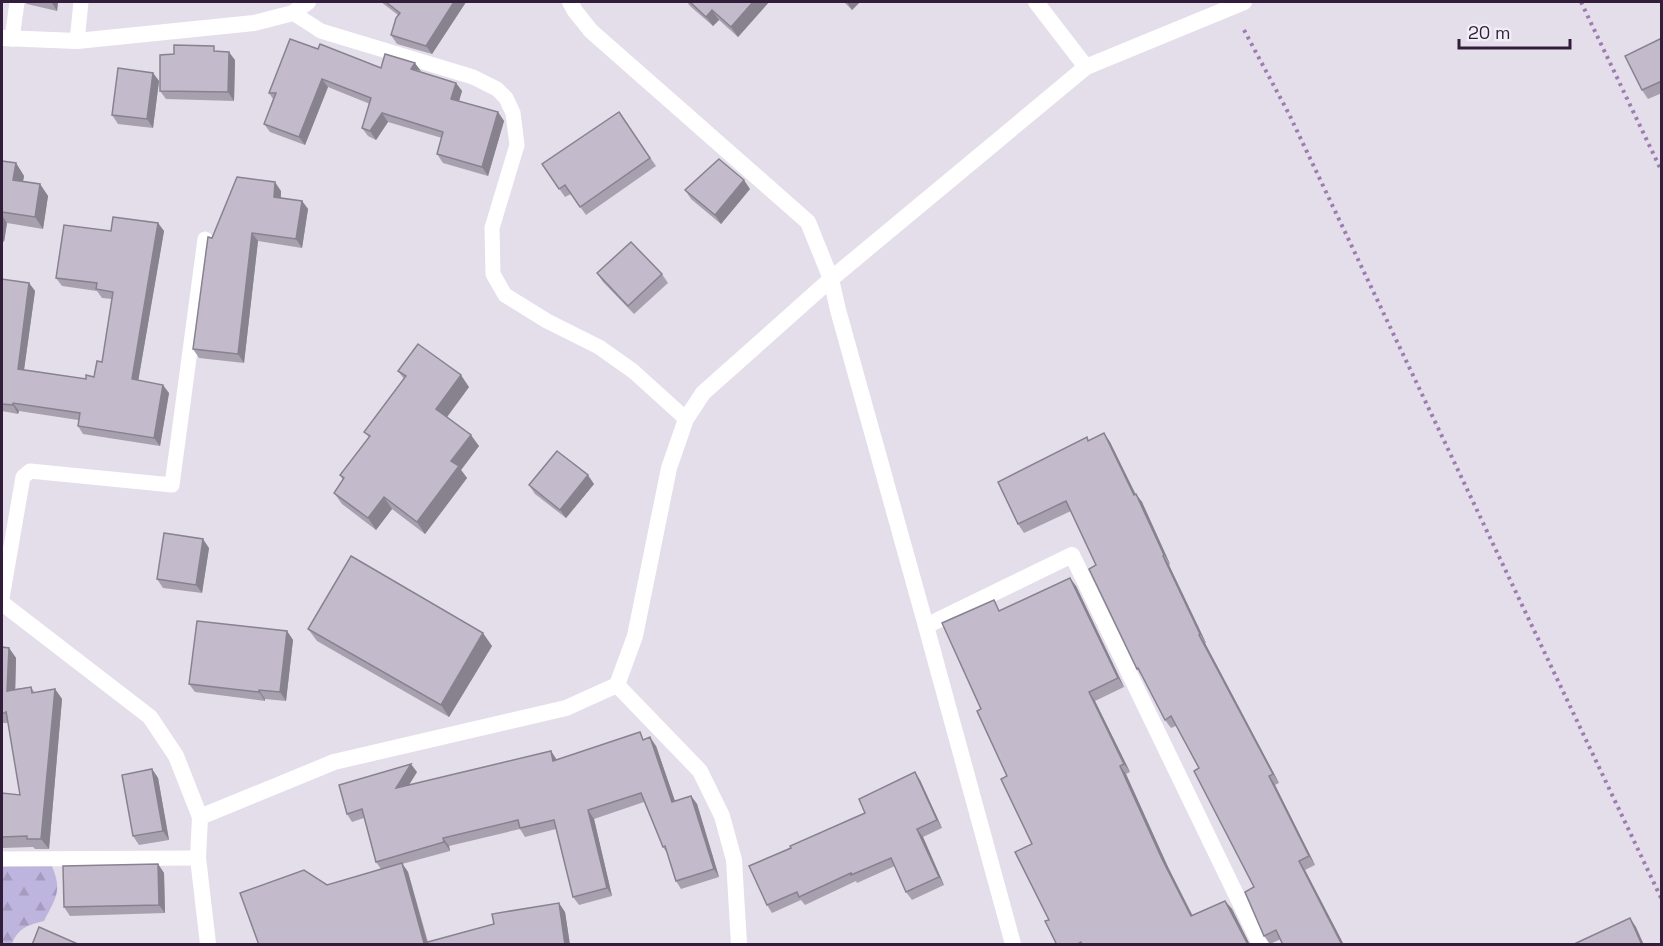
<svg xmlns="http://www.w3.org/2000/svg" width="1663" height="946" viewBox="0 0 1663 946" font-family="'Space Grotesk',sans-serif">
  <style>
    .forest { fill: url(#forest-firs) }
    .lines { fill: none; stroke-linecap: round; stroke-linejoin: round }
    .path { stroke: #9e7cb1; stroke-width: 4; stroke-dasharray: 3 4.5; stroke-linecap: butt }
    .service { stroke: #fff; stroke-width: 15 }
    .minor { stroke: #fff; stroke-width: 16 }
    .wall { fill: #a8a0af }
    .shaded-wall { fill: #88828f }
    .building { fill: #c3bacc; stroke: #88828f; stroke-width: 1.5 }
  </style>
  <defs>
    <pattern id="forest-firs" width="22" height="20" patternUnits="userSpaceOnUse" patternTransform="scale(1.5)"><rect width="22" height="20" fill="#beb5de"/><path d="M5 1l3.5 6h-7zM16 11l3.5 6h-7z" fill="#a49bbf"/></pattern>
  </defs>
  <rect width="100%" height="100%" fill="#e4deeb"/>
  <path class="forest" d="M51 864C63 890 56 898 44 921 28 925 18 928 12 944H2V866Z"/>
  <g class="lines">
    <g class="path">
      <polyline points="1581,2 1662,172"/>
      <polyline points="1244,30 1289,114 1662,900"/>
    </g>
    <g class="service">
      <polyline points="293,13 321,31 473,77 497,89 506,98 513,113 517,145 492,228 493,274 505,295 547,321 599,347 633,371 686,419"/>
      <polyline points="12,39 17,2"/>
      <polyline points="77,41 81,2"/>
      <polyline points="2,598 23,477 30,471 172,485 205,239"/>
      <polyline points="2,859 198,858"/>
    </g>
    <g class="minor">
      <polyline points="570,2 575,11 591,31 808,222 831,279 838,310 926,626 1013,944"/>
      <polyline points="1036,2 1086,67"/>
      <polyline points="2,38 77,41 254,23 293,13 308,2"/>
      <polyline points="2,603 150,717 176,756 200,817 198,858 208,944"/>
      <polyline points="926,626 1072,555 1260,944"/>
      <polyline points="617,685 700,771 722,816 734,860 739,944"/>
      <polyline points="200,817 334,762 566,708 617,685 635,636 669,468 686,419 703,393 831,279 1086,67 1244,2"/>
    </g>
  </g>
  <g class="wall">
    <polygon points="24,2 58,2 57,11 27,4"/>
    <polygon points="381,2 466,2 432,54 397,44 391,35 398,15"/>
    <polygon points="687,2 769,2 738,37 719,20 713,26 690,6"/>
    <polygon points="844,2 860,2 852,10"/>
    <polygon points="1662,38 1662,93 1648,99 1642,90"/>
    <polygon points="318,49 381,68 421,72 456,83 462,91 459,101 498,112 504,121 488,176 443,163 437,154 442,138 388,122 376,140 368,136 362,128 370,104 328,87 305,145 270,132 264,124 273,99 269,93"/>
    <polygon points="218,51 235,60 234,101 166,99 160,91 174,54"/>
    <polygon points="153,73 159,81 153,128 118,124 112,115"/>
    <polygon points="619,112 656,166 586,215 571,194 565,197 542,164"/>
    <polygon points="2,161 16,163 24,176 23,181 40,184 48,196 43,229 7,223 4,242 2,241"/>
    <polygon points="750,189 721,224 691,199 685,190"/>
    <polygon points="281,191 281,198 302,201 308,209 302,248 258,241 244,363 199,358 193,349 212,238"/>
    <polygon points="158,223 164,231 138,381 169,393 160,446 83,434 78,426 78,420 19,411 18,414 2,411 2,279 29,283 35,291 24,370 86,379 94,377 102,362 112,299 102,298 97,291 62,286 56,278 111,231"/>
    <polygon points="597,273 662,274 668,283 634,314 603,282"/>
    <polygon points="398,371 469,387 447,417 479,446 461,470 467,478 425,534 392,509 376,530 342,504 334,493 343,480 340,475 369,437 364,432 404,379"/>
    <polygon points="1104,433 1110,442 1135,494 1142,502 1170,564 1169,565 1206,643 1205,643 1279,783 1275,785 1315,865 1305,870 1344,945 1283,945 1281,939 1270,944 1264,936 1254,887 1199,768 1176,726 1171,728 1165,720 1143,677 1137,669 1096,565 1071,511 1024,533 1018,524 1089,441"/>
    <polygon points="594,484 566,518 535,494 529,485"/>
    <polygon points="209,548 202,593 163,588 157,579"/>
    <polygon points="1076,586 1124,687 1095,701 1130,772 1126,774 1168,867 1193,916 1225,901 1232,909 1250,945 1057,945 1049,920 1032,844 981,709 1001,611"/>
    <polygon points="308,629 492,646 449,717 317,641"/>
    <polygon points="287,631 293,640 286,701 265,699 265,701 195,692 189,684"/>
    <polygon points="2,647 9,648 16,658 15,689 31,687 35,693 55,689 62,699 49,849 35,849 33,847 2,848 2,793 20,795 8,723 2,723"/>
    <polygon points="645,739 656,746 675,801 691,796 697,804 719,877 681,889 676,881 667,853 663,847 644,802 594,819 612,896 579,905 573,897 556,829 525,837 520,829 449,846 450,851 402,864 408,872 428,942 565,912 570,945 259,945 327,885 381,869 376,862 364,818 352,822 347,814 417,772 409,785 551,751 557,760"/>
    <polygon points="152,769 158,778 169,840 139,845 133,836"/>
    <polygon points="920,780 942,828 923,837 944,885 912,900 906,892 895,866 857,883 856,881 805,905 801,900 772,913 767,905 865,813"/>
    <polygon points="158,864 164,873 165,913 70,916 64,907"/>
  </g>
  <g class="shaded-wall">
    <polygon points="52,2 58,2 57,11 52,3"/>
    <polygon points="454,2 466,2 432,54 426,46"/>
    <polygon points="753,2 769,2 738,37 731,27"/>
    <polygon points="847,2 860,2 852,10"/>
    <polygon points="712,10 719,20 713,26 706,17"/>
    <polygon points="229,52 235,60 234,101 228,92"/>
    <polygon points="415,63 421,71 411,69"/>
    <polygon points="153,73 159,81 153,128 147,119"/>
    <polygon points="322,79 328,87 305,145 299,137"/>
    <polygon points="456,83 462,91 457,108 451,99"/>
    <polygon points="498,112 504,121 488,176 482,167"/>
    <polygon points="382,113 388,122 376,140 370,131"/>
    <polygon points="16,163 24,176 21,192 13,180"/>
    <polygon points="744,180 750,189 721,224 715,215"/>
    <polygon points="275,182 281,191 280,205 274,197"/>
    <polygon points="40,184 48,196 43,229 35,217"/>
    <polygon points="302,201 308,209 302,248 296,239"/>
    <polygon points="2,215 7,223 4,242 2,237"/>
    <polygon points="158,223 164,231 137,388 132,379"/>
    <polygon points="252,233 258,241 244,363 238,354"/>
    <polygon points="29,283 35,291 23,377 18,369"/>
    <polygon points="461,375 469,387 444,421 436,409"/>
    <polygon points="163,385 169,393 160,446 154,438"/>
    <polygon points="13,403 19,411 18,414 13,405"/>
    <polygon points="1104,433 1110,442 1140,503 1134,495"/>
    <polygon points="471,435 479,446 461,470 467,478 425,534 417,522 451,461"/>
    <polygon points="588,475 594,484 566,518 560,510"/>
    <polygon points="1136,494 1142,502 1170,564 1164,555"/>
    <polygon points="384,497 392,509 376,530 368,518"/>
    <polygon points="203,539 209,548 202,593 196,585"/>
    <polygon points="1163,556 1169,565 1206,643 1200,634"/>
    <polygon points="1070,578 1076,586 1124,687 1118,678"/>
    <polygon points="287,631 293,640 286,701 280,692"/>
    <polygon points="483,633 492,646 449,717 441,705"/>
    <polygon points="1199,635 1205,643 1279,783 1273,774"/>
    <polygon points="9,648 16,658 15,701 7,691"/>
    <polygon points="55,689 62,699 49,849 41,839"/>
    <polygon points="259,690 265,699 265,701 259,692"/>
    <polygon points="1089,692 1095,701 1130,772 1124,764"/>
    <polygon points="650,737 656,746 678,810 672,802"/>
    <polygon points="551,751 556,759 559,769 553,761"/>
    <polygon points="411,764 417,772 402,796 396,788"/>
    <polygon points="1120,766 1126,774 1168,867 1197,925 1191,916 1162,859"/>
    <polygon points="152,769 158,778 169,840 163,831"/>
    <polygon points="915,772 920,780 942,828 937,820"/>
    <polygon points="1269,776 1275,785 1315,865 1309,856"/>
    <polygon points="691,796 697,804 719,877 714,869"/>
    <polygon points="588,810 594,819 612,896 607,888"/>
    <polygon points="917,829 923,837 944,885 939,877"/>
    <polygon points="443,838 449,846 450,851 444,842"/>
    <polygon points="1299,861 1305,870 1344,945 1342,945"/>
    <polygon points="402,863 408,872 428,945 424,943"/>
    <polygon points="158,864 164,873 165,913 159,905"/>
    <polygon points="1225,901 1232,909 1250,945 1247,943"/>
    <polygon points="559,903 565,912 570,945 565,945"/>
    <polygon points="1630,918 1636,927 1644,945 1642,945"/>
  </g>
  <g class="building">
    <polygon points="386,2 454,2 426,46 391,35 396,18 400,13"/>
    <polygon points="690,2 753,2 731,27 712,10 706,17"/>
    <polygon points="1662,38 1662,81 1642,90 1625,56"/>
    <polygon points="290,39 318,49 320,44 381,68 385,54 415,63 411,69 456,83 451,99 498,112 482,167 437,154 443,132 382,113 370,131 362,128 371,98 322,79 299,137 264,124 276,93 269,93"/>
    <polygon points="174,45 214,46 214,51 229,52 228,92 160,91 160,55 174,54"/>
    <polygon points="118,68 153,73 147,119 112,115"/>
    <polygon points="619,112 650,158 580,207 565,185 559,189 542,164"/>
    <polygon points="719,159 744,180 715,215 685,190"/>
    <polygon points="2,161 16,163 13,180 40,184 35,217 2,212"/>
    <polygon points="237,177 275,182 274,197 302,201 296,239 252,233 238,354 193,349 208,237 212,238"/>
    <polygon points="113,217 158,223 132,379 163,385 154,438 78,426 80,413 13,403 13,405 2,404 2,279 29,283 18,369 86,379 86,375 94,377 97,361 102,362 113,292 96,289 97,283 56,278 64,225 111,231"/>
    <polygon points="631,242 662,274 628,306 597,273"/>
    <polygon points="418,344 461,375 436,409 471,435 451,461 459,466 417,522 384,497 368,518 334,493 344,478 340,475 370,436 364,432 406,376 398,371"/>
    <polygon points="1104,433 1134,495 1136,494 1164,555 1163,556 1200,634 1199,635 1273,774 1269,776 1309,856 1299,861 1342,945 1283,945 1276,930 1264,936 1245,892 1254,887 1194,771 1199,768 1171,716 1165,720 1138,668 1137,669 1089,569 1096,565 1066,501 1018,524 998,482 1087,437 1088,441"/>
    <polygon points="557,451 588,475 560,510 529,485"/>
    <polygon points="164,533 203,539 196,585 157,579"/>
    <polygon points="351,556 483,633 441,705 308,629"/>
    <polygon points="1070,578 1118,678 1089,692 1124,764 1120,766 1162,859 1191,916 1225,901 1247,943 1245,945 1082,945 1081,942 1076,945 1057,945 1045,921 1049,920 1015,852 1032,844 1001,779 1007,776 977,711 981,709 942,623 994,600 999,611"/>
    <polygon points="197,621 287,631 280,692 259,690 259,692 189,684"/>
    <polygon points="2,647 9,648 7,691 31,687 32,693 55,689 41,839 27,839 27,836 2,837 2,793 20,795 6,711 6,713 2,713"/>
    <polygon points="640,732 643,740 650,737 672,802 691,796 714,869 676,881 665,846 663,847 641,793 588,810 607,888 573,897 554,820 520,828 518,820 443,838 444,842 376,862 362,809 347,814 339,785 411,764 396,788 551,751 553,761"/>
    <polygon points="152,769 163,831 133,836 122,775"/>
    <polygon points="915,772 937,820 917,829 939,877 906,892 891,858 851,875 851,873 799,897 797,892 767,905 749,866 791,848 790,846 865,813 859,799"/>
    <polygon points="402,863 424,943 494,924 492,914 559,903 565,945 259,945 240,893 304,870 327,885"/>
    <polygon points="158,864 159,905 64,907 63,866"/>
    <polygon points="1630,918 1642,945 1572,945"/>
    <polygon points="39,927 80,945 32,945"/>
  </g>
  <rect width="1663" height="946" fill="none" stroke="#321e3b" stroke-width="6"/>
  <path d="M1459 39v9h111v-9" fill="none" stroke="#321e3b" stroke-width="3"/>
  <text x="1468" y="39" font-size="18" fill="#321e3b" stroke="#f2eef7" stroke-width="4.5" paint-order="stroke">20 m</text>
</svg>
